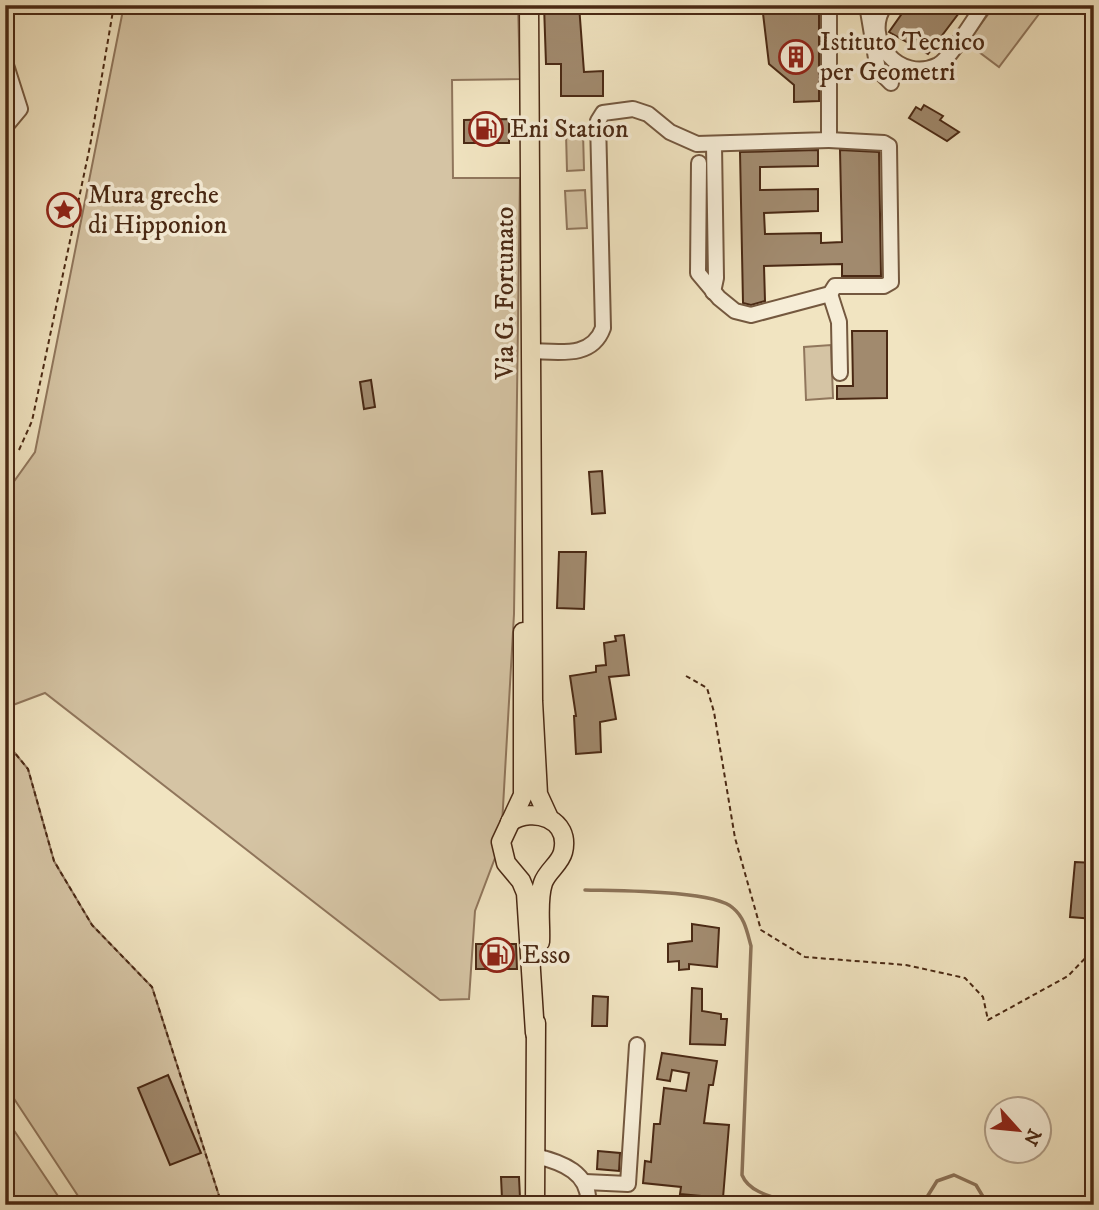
<svg xmlns="http://www.w3.org/2000/svg" width="1099" height="1210" viewBox="0 0 1099 1210" font-family="'IM FELL DW Pica',serif">
  <style>
    .green { fill: #d5c4a4; stroke: #90765c; stroke-width: 2 }
    .lines { fill: none; stroke-linecap: round; stroke-linejoin: round }
    .stream { stroke: #8c7358; stroke-width: 3.5 }
    .building { fill: #a18a6e; stroke: #4a2914; stroke-width: 2 }
    .minor-casing { stroke: #74583f; stroke-width: 18 }
    .major-casing { stroke: #4a2914; stroke-width: 21 }
    .path { stroke: #4a2914; stroke-width: 2; stroke-dasharray: 5 3.5; stroke-linecap: butt }
    .minor { stroke: #f6edd7; stroke-width: 14 }
    .major { stroke: #f1e4c1; stroke-width: 18 }
    .labels { text-anchor: middle; dominant-baseline: central; stroke-width: 7; stroke-linejoin: round; paint-order: stroke }
    .poi-label { font-size: 26px; fill: #4a2914; stroke: #f6edd7; text-anchor: start }
    .street-label { font-size: 26px; fill: #4a2914; stroke: #f6edd7 }
  </style>
  <rect width="100%" height="100%" fill="#f1e4c1"/>
  <filter id="stains"><feTurbulence type="fractalNoise" baseFrequency=".00286" numOctaves="4"/><feColorMatrix values="0 0 0 0 .2 0 0 0 0 .09 0 0 0 0 .02 0 0 0 .5 -.17"/></filter>
  <radialGradient id="worn" r=".72"><stop offset=".6" stop-color="#630" stop-opacity="0"/><stop offset="1" stop-color="#630" stop-opacity=".3"/></radialGradient>
  <g class="green">
    <polygon points="124,5 518,5 520,79 452,80 453,178 520,178 514,614 501,842 475,911 469,999 440,1000 45,693 5,708 5,494 35,452"/>
    <polygon points="995,5 1028,5 1039,14 999,67 967,43"/>
    <polygon points="583,132 584,170 567,171 566,133"/>
    <polygon points="585,190 587,228 567,229 565,191"/>
    <polygon points="831,345 833,398 806,400 804,347"/>
    <polygon points="5,741 28,769 54,861 92,925 152,987 222,1205 84,1205 5,1085"/>
    <polygon points="5,1117 64,1205 5,1205"/>
  </g>
  <g class="lines">
    <g class="stream">
      <path d="M585 890C616 891 713 890 733 908 745 918 747 932 751 946L742 1175C750 1195 780 1198 798 1205"/>
      <polyline points="922,1205 937,1181 954,1175 976,1185 988,1205"/>
    </g>
  </g>
  <g class="building">
    <polygon points="544,5 579,5 584,72 603,71 603,96 561,96 561,64 546,64"/>
    <polygon points="762,5 819,8 819,101 794,102 794,85 769,64"/>
    <polygon points="908,5 965,5 928,54 889,32"/>
    <polygon points="924,105 943,116 940,120 959,132 947,141 909,118 916,107 921,110"/>
    <polygon points="509,119 509,143 464,143 464,120"/>
    <polygon points="818,150 818,166 760,167 760,190 818,189 818,211 764,213 765,234 821,233 821,243 842,242 840,150 879,152 881,276 842,276 842,264 764,266 765,301 751,305 743,303 740,152"/>
    <polygon points="852,331 887,331 887,398 837,399 837,386 853,386"/>
    <polygon points="371,380 375,407 364,409 360,382"/>
    <polygon points="602,471 605,513 592,514 589,472"/>
    <polygon points="559,552 586,552 584,609 557,608"/>
    <polygon points="624,635 629,675 609,677 616,719 600,722 601,752 576,754 574,716 576,716 570,676 596,672 596,666 606,665 604,643 616,641 615,636"/>
    <polygon points="1075,862 1094,863 1094,919 1070,917"/>
    <polygon points="692,924 719,928 717,967 689,964 689,969 679,970 679,961 668,962 668,944 692,941"/>
    <polygon points="476,944 516,944 517,969 476,969"/>
    <polygon points="692,988 702,989 702,1011 721,1014 721,1019 727,1019 725,1045 690,1044"/>
    <polygon points="593,996 608,997 607,1026 592,1026"/>
    <polygon points="662,1053 717,1061 713,1085 709,1085 704,1123 729,1125 723,1198 680,1194 681,1187 643,1183 645,1161 651,1162 654,1124 660,1124 664,1088 686,1091 689,1073 672,1070 670,1081 657,1079"/>
    <polygon points="168,1075 201,1153 170,1165 138,1088"/>
    <polygon points="598,1151 620,1153 619,1171 597,1169"/>
    <polygon points="501,1177 519,1177 520,1198 502,1199"/>
  </g>
  <g class="lines">
    <g class="minor-casing">
      <g id="minor">
        <polyline points="867,5 878,70 891,83"/>
        <path d="M885 5C861 39 900 84 938 65 951 58 974 19 984 5"/>
        <polyline points="5,62 20,109 5,127"/>
        <polyline points="699,163 698,273 719,298 735,311 751,315 830,294 835,286 884,286 891,282 889,146 884,143 829,140"/>
        <polyline points="713,292 716,278 714,145"/>
        <polyline points="830,294 839,322 840,373"/>
        <path d="M532 351C561 352 592 358 603 328L598 121 603 113 633 109 648 114 670 132 697 144 829 140V5"/>
        <path d="M535 1156C562 1162 591 1173 588 1205"/>
        <polyline points="585,1182 628,1184 637,1045"/>
      </g>
    </g>
    <g class="major-casing">
      <g id="major">
        <polyline points="529,5 533,701 538,794 549,818"/>
        <polyline points="523,632 523,795 501,842 506,863 521,881 526,893 535,1033"/>
        <path d="M510 822C533 806 571 819 563 852 560 864 547 871 543 883 537 901 541 924 540 942"/>
        <polyline points="535,1205 536,1023"/>
      </g>
    </g>
    <g class="path">
      <polyline points="19,450 32,421 90,146 114,5"/>
      <polyline points="686,676 707,688 714,712 735,838 761,930 805,957 906,965 965,978 983,997 988,1020 1068,976 1094,949"/>
      <polyline points="5,741 28,769 54,861 92,925 152,987 222,1205"/>
      <polyline points="1086,855 1094,858"/>
    </g>
    <use href="#minor" class="minor"/>
    <use href="#major" class="major"/>
  </g>
  <defs>
    <g id="building-ring" transform="scale(1.75)"><circle r="9.5" fill="#f6edd7" stroke="#8f2418" stroke-width="1.5"/><path d="M-4-6H4V6H1V3H-1V6H-4ZM-2.5-4.3h1.7v1.8h-1.7ZM.8-4.3h1.7v1.8H.8ZM-2.5-1h1.7V.8h-1.7ZM.8-1h1.7V.8H.8Z" fill="#8f2418"/></g>
    <g id="fuel-ring" transform="scale(1.75)"><circle r="9.5" fill="#f6edd7" stroke="#8f2418" stroke-width="1.5"/><path d="M-5.5-6h7V0h2V4h1.3V-2.5L3-4.5l.8-.8L6-3V5H2.5V1h-1V6h-7ZM-4.2-4.7v3.2H.2V-4.7Z" fill="#8f2418"/></g>
    <g id="sight-ring" transform="scale(1.75)"><circle r="9.5" fill="#f6edd7" stroke="#8f2418" stroke-width="1.5"/><path d="M0-6L1.8-2.2L6-1.7L2.9 1.2L3.7 5.4L0 3.3L-3.7 5.4L-2.9 1.2L-6-1.7L-1.8-2.2Z" fill="#8f2418"/></g>
  </defs>
  <g fill-rule="evenodd">
    <use href="#building-ring" x="796" y="57"/>
    <use href="#fuel-ring" x="486" y="129"/>
    <use href="#sight-ring" x="64" y="210"/>
    <use href="#fuel-ring" x="497" y="955"/>
  </g>
  <g class="labels">
    <g class="poi-label">
      <text x="820" y="42">Istituto Tecnico<tspan x="820" dy="30">per Geometri</tspan></text>
      <text x="510" y="129">Eni Station</text>
      <text x="88" y="195">Mura greche<tspan x="88" dy="30">di Hipponion</tspan></text>
      <text x="522" y="955">Esso</text>
    </g>
    <g class="street-label">
      <text transform="translate(505 293) rotate(-90)">Via G. Fortunato</text>
    </g>
  </g>
  <rect width="1099" height="1210" fill="none" stroke="#f1e4c1" stroke-width="28"/>
  <rect x="7" y="7" width="1085" height="1196" fill="none" stroke="#4a2914" stroke-width="3.5"/>
  <rect x="14" y="14" width="1071" height="1182" fill="none" stroke="#4a2914" stroke-width="2"/>
  <g transform="translate(1018 1130) rotate(117)"><circle r="33" fill="#f6edd7" stroke="#b19f89" stroke-width="2"/>
  <path d="M0-5L12 26L0 18L-12 26Z" fill="#8f2418"/>
  <text y="-10" font-size="19" font-weight="bold" text-anchor="middle" fill="#4a2914">N</text>
  </g>
  <rect width="100%" height="100%" filter="url(#stains)"/>
  <rect width="100%" height="100%" fill="url(#worn)"/>
</svg>
